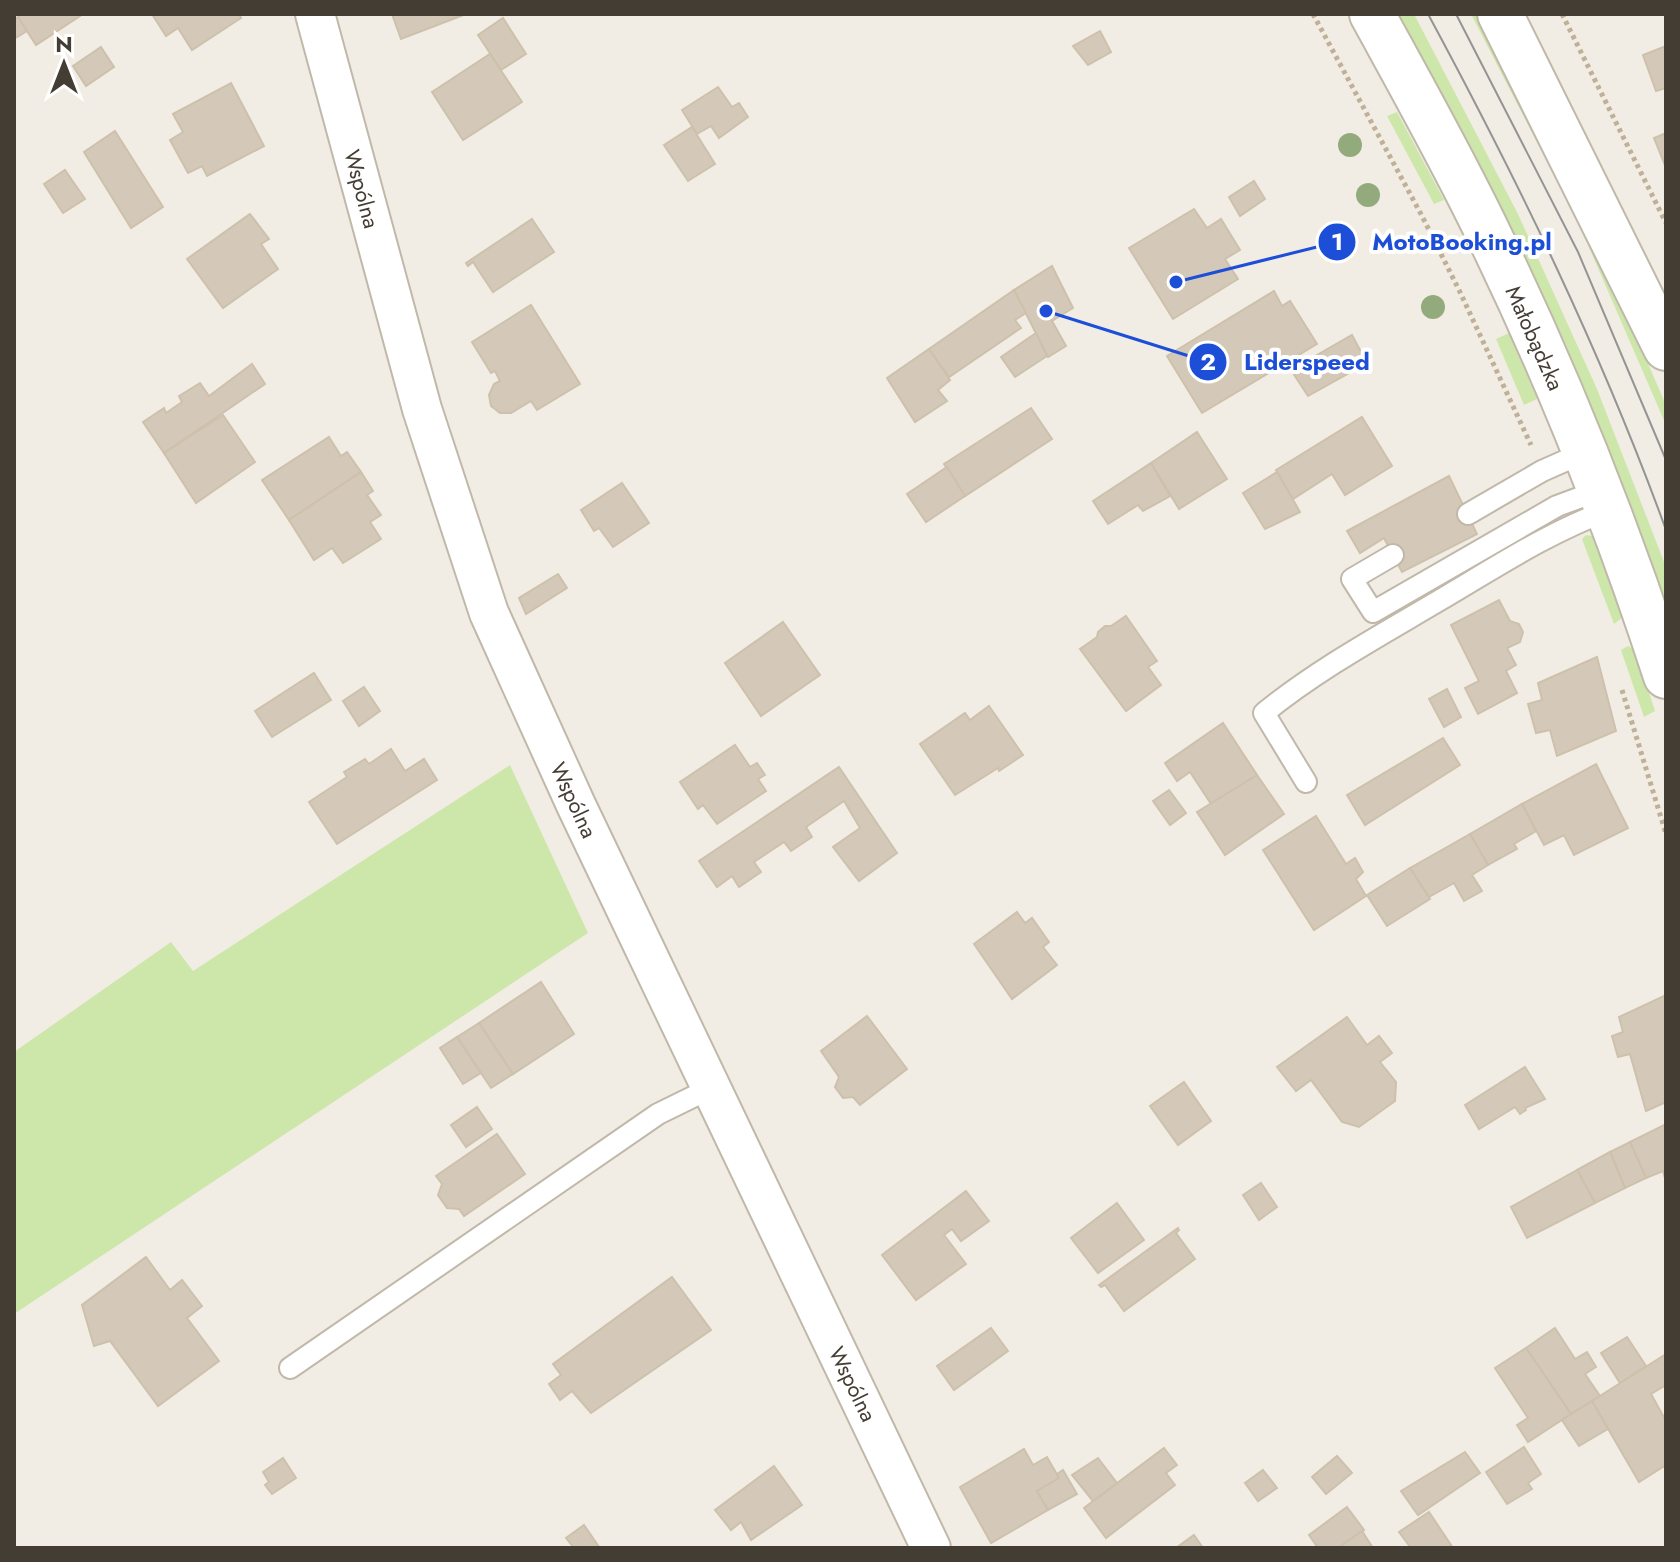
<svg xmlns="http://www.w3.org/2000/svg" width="1680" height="1562" viewBox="0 0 1680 1562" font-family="Jost,sans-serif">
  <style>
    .green { fill: #cde7ab }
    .building { fill: #d4c9b9; stroke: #cec1ac; stroke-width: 2 }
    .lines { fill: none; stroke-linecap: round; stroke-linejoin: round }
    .service-casing { stroke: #c0b8a9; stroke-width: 24 }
    .minor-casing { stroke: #c0b8a9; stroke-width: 42 }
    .tertiary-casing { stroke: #c0b8a9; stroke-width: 48 }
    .path { stroke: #bfb097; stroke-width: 5; stroke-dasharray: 4 4; stroke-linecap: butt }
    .service { stroke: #fff; stroke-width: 20 }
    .minor { stroke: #fff; stroke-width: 38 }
    .tertiary { stroke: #fff; stroke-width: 44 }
    .tram { stroke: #949494; stroke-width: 2 }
    .tree { fill: #93ab7c }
    .labels { text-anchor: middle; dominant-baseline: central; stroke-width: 8; stroke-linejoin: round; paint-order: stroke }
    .street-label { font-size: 22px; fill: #443d34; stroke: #fff }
    .leader { fill: none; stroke: #1d4ed8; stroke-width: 3 }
    .callout-dot { fill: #1d4ed8; stroke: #fff; stroke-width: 3 }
    .mark-label { font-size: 24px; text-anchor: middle; font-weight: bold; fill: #fff }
    .callout-label { font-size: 24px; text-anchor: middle; font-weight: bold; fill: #1d4ed8; stroke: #fff; stroke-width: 8; stroke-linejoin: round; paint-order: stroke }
  </style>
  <rect width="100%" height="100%" fill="#f2ede4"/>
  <g class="green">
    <path d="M1399 14H1414L1518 214 1597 389 1666 567V602C1596 398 1502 203 1399 14Z"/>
    <polygon points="1471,14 1479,14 1623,306 1666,405 1666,425 1578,222"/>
    <polygon points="1397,112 1444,200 1434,204 1387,116"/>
    <polygon points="1509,333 1537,399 1524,405 1496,339"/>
    <polygon points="1586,535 1592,536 1595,540 1622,611 1623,617 1614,624 1582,539"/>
    <polygon points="1628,646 1635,650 1655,711 1644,717 1621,650"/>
    <polygon points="510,765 588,933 14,1314 14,1052 171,942 193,971"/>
  </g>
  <g class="building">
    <polygon points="23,14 83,14 36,45 18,17"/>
    <polygon points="152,14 239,14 241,18 192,50 178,28 166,36"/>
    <polygon points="392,14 466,14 401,39"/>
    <polygon points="18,17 27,31 14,39 14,20"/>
    <polygon points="503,18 526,54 501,70 478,35"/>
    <polygon points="1100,31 1111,52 1088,65 1073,46"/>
    <polygon points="1666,46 1666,88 1656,91 1643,55"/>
    <polygon points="101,47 114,67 86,86 73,66"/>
    <polygon points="490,54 522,102 463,140 432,92"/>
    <polygon points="231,83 264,146 207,176 202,166 188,173 170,140 183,132 173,114"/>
    <polygon points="718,87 732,107 739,103 748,117 719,138 711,126 697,134 682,110"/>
    <polygon points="692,127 715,164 688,181 664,145"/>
    <polygon points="115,131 163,207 131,228 84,152"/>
    <polygon points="1666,133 1666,168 1654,138"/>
    <polygon points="65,170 85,199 63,213 44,184"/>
    <polygon points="1254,181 1265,199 1240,216 1229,197"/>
    <polygon points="1194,209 1207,228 1221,219 1240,250 1225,259 1238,279 1173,319 1129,248"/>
    <polygon points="250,214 269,239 261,244 278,269 223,308 187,259"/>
    <polygon points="532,219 554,252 493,292 473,262 468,266 466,263"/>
    <polygon points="1052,266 1073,308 1052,321 1066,346 1048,357 1014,290"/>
    <polygon points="1014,290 1026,313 1015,320 1021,328 949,377 929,349"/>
    <polygon points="1274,291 1282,306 1290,301 1317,344 1202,413 1167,356"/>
    <polygon points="531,305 580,384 537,410 531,401 511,413 500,413 491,406 489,395 494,384 500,381 495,371 491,373 472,342"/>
    <polygon points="1036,333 1047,356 1015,377 1001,357"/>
    <polygon points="1352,335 1367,363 1308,396 1291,370"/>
    <polygon points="929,349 950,380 938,390 947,401 915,422 887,378"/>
    <polygon points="252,364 265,384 164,453 143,422 164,408 166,413 182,402 179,396 200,383 209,396"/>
    <polygon points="1031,408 1052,439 965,496 944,464"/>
    <polygon points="223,415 255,462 196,503 164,453"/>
    <polygon points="1362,417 1392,466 1345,495 1332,474 1293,499 1276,470"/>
    <polygon points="1197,432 1227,479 1179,509 1151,463"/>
    <polygon points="329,437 341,456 347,452 361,472 289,520 262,480"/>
    <polygon points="1151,463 1170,496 1143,511 1138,505 1108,524 1093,501"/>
    <polygon points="947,467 965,496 926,522 907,494"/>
    <polygon points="361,472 373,491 367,495 381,515 370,522 381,539 343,563 332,548 314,560 289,520"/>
    <polygon points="1277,472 1300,512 1265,529 1243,493"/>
    <polygon points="1449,476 1477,534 1402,572 1384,538 1360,553 1347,531"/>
    <polygon points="622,483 649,523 613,547 599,528 594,531 581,510"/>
    <polygon points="558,574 567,588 526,614 519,598"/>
    <polygon points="1499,600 1510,621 1519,624 1523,632 1520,642 1507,648 1516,665 1506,671 1517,693 1478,714 1465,688 1479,681 1451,625"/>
    <polygon points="1126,616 1157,661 1148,667 1161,685 1126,711 1080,649 1097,637 1098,632 1105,626 1111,626"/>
    <polygon points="783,622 820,675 761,716 725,663"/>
    <polygon points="1597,657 1616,731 1557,756 1550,730 1536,733 1528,704 1542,700 1538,683"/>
    <polygon points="314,673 331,700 272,737 255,711"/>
    <polygon points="364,687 380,711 359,726 343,701"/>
    <polygon points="1447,689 1461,717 1444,727 1429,699"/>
    <polygon points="989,706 1023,755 999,771 998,768 955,795 920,744 965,713 970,720"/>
    <polygon points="1223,723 1257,775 1211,804 1190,772 1177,781 1165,763"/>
    <polygon points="1443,738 1460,765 1365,825 1347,795"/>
    <polygon points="735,745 750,767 757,763 765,775 758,779 766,791 717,824 703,805 698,809 680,782"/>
    <polygon points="391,749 405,771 424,759 437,780 337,844 309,802 347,777 344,772 365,759 369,764"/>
    <polygon points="1596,764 1628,828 1574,855 1564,835 1544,845 1522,804"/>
    <polygon points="839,767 897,853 859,881 833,847 860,828 844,801 806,827 812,837 791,851 784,842 754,862 761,872 739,887 732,876 717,887 699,861"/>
    <polygon points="1257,775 1284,814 1225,855 1197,812"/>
    <polygon points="1169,790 1186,813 1170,825 1153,801"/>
    <polygon points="1522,804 1536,831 1514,844 1517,849 1488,865 1470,834"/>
    <polygon points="1316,816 1346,864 1355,858 1363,872 1356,879 1366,896 1314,930 1263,850"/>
    <polygon points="1470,834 1488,865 1472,875 1482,891 1464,901 1454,883 1429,897 1410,868"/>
    <polygon points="1410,868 1430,899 1387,926 1367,895"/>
    <polygon points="1017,912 1025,923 1032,918 1049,942 1043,947 1057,965 1012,999 974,944"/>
    <polygon points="541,982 574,1034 513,1074 479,1023"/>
    <polygon points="1666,995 1666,1102 1646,1111 1630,1054 1618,1057 1612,1036 1623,1032 1619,1017"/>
    <polygon points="867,1016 907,1069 860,1105 853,1097 843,1098 835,1087 839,1077 821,1051"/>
    <polygon points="1347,1017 1367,1045 1379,1036 1392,1053 1380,1062 1396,1082 1395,1101 1359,1127 1342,1122 1311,1080 1296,1091 1277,1067"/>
    <polygon points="479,1023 513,1074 491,1088 457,1037"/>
    <polygon points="457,1037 481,1073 463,1084 440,1048"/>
    <polygon points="1525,1067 1545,1099 1525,1108 1526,1110 1520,1114 1515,1107 1479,1129 1465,1105"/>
    <polygon points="1184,1082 1211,1121 1178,1145 1150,1106"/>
    <polygon points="477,1107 492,1129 466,1147 451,1125"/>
    <polygon points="1666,1124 1666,1182 1663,1171 1646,1178 1630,1142"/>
    <polygon points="497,1134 525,1174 464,1216 459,1209 447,1208 438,1195 442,1184 436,1176"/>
    <polygon points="1630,1142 1646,1178 1625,1188 1610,1152"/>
    <polygon points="1610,1152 1625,1188 1595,1203 1577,1170"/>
    <polygon points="1577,1170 1595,1203 1527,1238 1511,1207"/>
    <polygon points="1261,1183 1277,1207 1259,1220 1243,1195"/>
    <polygon points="966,1191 989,1221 961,1241 952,1229 944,1235 966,1264 916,1300 882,1255"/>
    <polygon points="1117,1203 1144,1240 1098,1273 1071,1238"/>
    <polygon points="1178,1228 1179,1230 1176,1233 1195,1259 1124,1311 1105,1285 1101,1287 1099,1285"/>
    <polygon points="146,1257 170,1290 182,1280 202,1306 187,1318 219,1361 158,1406 110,1341 94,1346 82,1305"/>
    <polygon points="672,1277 711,1330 591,1413 572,1391 560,1400 549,1384 561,1375 553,1364"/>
    <polygon points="991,1328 1008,1351 954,1390 937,1366"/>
    <polygon points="1555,1328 1575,1359 1587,1352 1596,1367 1585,1374 1600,1396 1571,1414 1526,1348"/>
    <polygon points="1627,1337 1646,1366 1620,1383 1601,1353"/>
    <polygon points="1526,1348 1571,1414 1528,1442 1517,1425 1528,1418 1495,1368"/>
    <polygon points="1666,1354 1666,1385 1651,1394 1666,1421 1666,1465 1639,1482 1592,1401"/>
    <polygon points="1592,1401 1608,1429 1579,1446 1562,1420"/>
    <polygon points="1524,1447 1541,1474 1528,1483 1532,1489 1507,1504 1486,1472"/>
    <polygon points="1164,1448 1177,1465 1166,1473 1175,1485 1106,1538 1084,1508"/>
    <polygon points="1024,1449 1033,1465 1047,1457 1059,1478 1037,1491 1048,1510 991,1543 960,1487"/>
    <polygon points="1465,1452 1480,1473 1418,1515 1401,1491"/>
    <polygon points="1337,1456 1352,1473 1326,1494 1312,1477"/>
    <polygon points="283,1458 296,1478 272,1494 265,1485 269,1482 263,1472"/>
    <polygon points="1098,1458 1117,1483 1093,1501 1072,1475"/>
    <polygon points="774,1466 802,1505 751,1540 741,1522 731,1530 715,1510"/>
    <polygon points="1063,1470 1077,1494 1048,1510 1037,1491 1059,1478 1057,1474"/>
    <polygon points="1263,1470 1277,1488 1258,1501 1245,1483"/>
    <polygon points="1347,1507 1364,1530 1338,1548 1318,1548 1309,1535"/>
    <polygon points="1429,1512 1453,1548 1411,1548 1399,1532"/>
    <polygon points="584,1525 599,1547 598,1548 574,1548 566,1538"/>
    <polygon points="1362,1531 1373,1548 1338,1548"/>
    <polygon points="1194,1535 1203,1548 1176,1548"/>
  </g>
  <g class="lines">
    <g class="service-casing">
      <g id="service">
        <polyline points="1468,514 1542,471 1585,452"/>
        <polyline points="1393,555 1352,579 1373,612 1557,506 1600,490"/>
        <path d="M1306 782 1264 713C1318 669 1381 635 1440 600 1496 567 1549 532 1609 510"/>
        <polyline points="290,1368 658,1114 711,1088"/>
      </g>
    </g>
    <g class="minor-casing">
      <polyline id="minor" points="315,14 422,409 489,613 576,805 931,1548"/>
    </g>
    <g class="tertiary-casing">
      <g id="tertiary">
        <path d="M1372 14C1412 87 1453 160 1489 235 1558 377 1617 525 1666 676"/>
        <polyline points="1500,14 1666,348"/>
      </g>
    </g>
    <g class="path">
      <polyline points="1313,14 1422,216 1460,292 1531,445"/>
      <polyline points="1562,14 1666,223"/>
      <polyline points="1622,690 1666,834"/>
    </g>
    <use href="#service" class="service"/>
    <use href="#minor" class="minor"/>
    <use href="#tertiary" class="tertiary"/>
    <g class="tram">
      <path d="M1428 14C1518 181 1601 351 1666 530"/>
      <polyline points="1456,14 1578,252 1666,460"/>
    </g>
  </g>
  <g class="tree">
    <circle cx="1350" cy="145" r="12"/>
    <circle cx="1368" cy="195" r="12"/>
    <circle cx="1433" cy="307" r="12"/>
  </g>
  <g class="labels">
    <g class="street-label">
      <text transform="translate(362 189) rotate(75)">Wspólna</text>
      <text transform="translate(1535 338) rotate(66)">Małobądzka</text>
      <text transform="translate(574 800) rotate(65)">Wspólna</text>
      <text transform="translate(853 1384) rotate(64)">Wspólna</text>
    </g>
  </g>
  <path class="leader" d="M1176 282L1337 242M1046 311L1208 362"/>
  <g class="callout-dot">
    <circle cx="1176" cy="282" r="8"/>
    <circle cx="1046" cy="311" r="8"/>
    <circle cx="1337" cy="242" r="20"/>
    <circle cx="1208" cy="362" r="20"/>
  </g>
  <g class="mark-label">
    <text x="1337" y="250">1</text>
    <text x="1208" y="370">2</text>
  </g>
  <g class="callout-label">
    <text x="1462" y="250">MotoBooking.pl</text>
    <text x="1307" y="370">Liderspeed</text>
  </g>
  <rect width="1680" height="1562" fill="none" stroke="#443d34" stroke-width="32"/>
  <g transform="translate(64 64)" stroke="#ffffff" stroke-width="6" paint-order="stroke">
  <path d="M0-6L14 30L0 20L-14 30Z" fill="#443d34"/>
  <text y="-12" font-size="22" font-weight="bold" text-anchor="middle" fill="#443d34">N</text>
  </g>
</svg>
